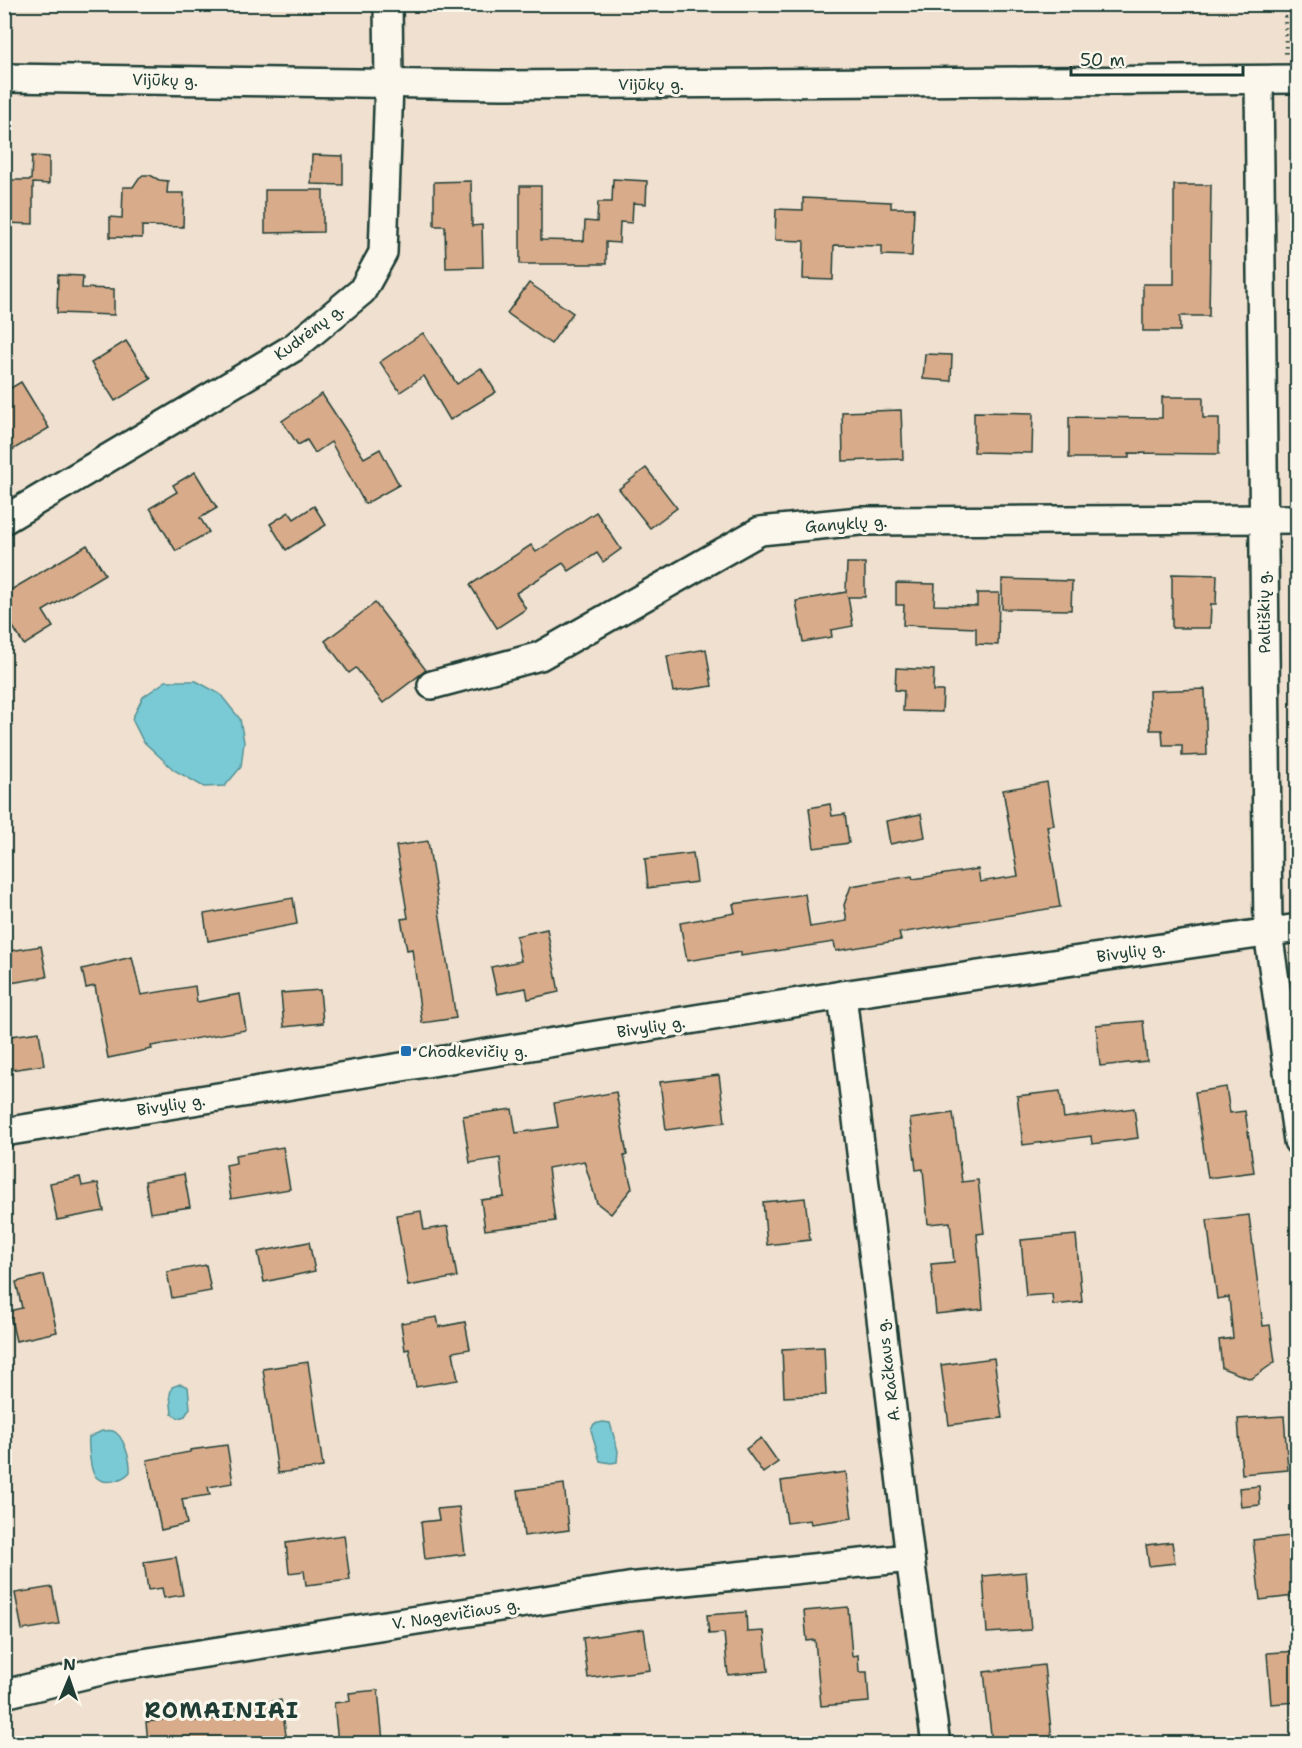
<svg xmlns="http://www.w3.org/2000/svg" width="1302" height="1748" viewBox="0 0 1302 1748" font-family="'Shantell Sans',sans-serif">
  <style>
    .water { fill: #7acad6; stroke: #569295; stroke-width: 1.5 }
    .building { fill: #d8ab8a; stroke: #1f3d34; stroke-width: 1.5 }
    .lines { fill: none; stroke-linecap: round; stroke-linejoin: round }
    .minor-casing { stroke: #1f3d34; stroke-width: 32 }
    .path { stroke: #1f3d34; stroke-width: 4; stroke-dasharray: 1.5 4.5; stroke-linecap: butt }
    .minor { stroke: #fbf7ec; stroke-width: 27 }
    .poi-dot { fill: #1f6fb2; stroke: #fbf7ec; stroke-width: 2 }
    .labels { text-anchor: middle; dominant-baseline: central; stroke-width: 6; stroke-linejoin: round; paint-order: stroke }
    .street-label { font-size: 16px; fill: #1f3d34; stroke: #fbf7ec }
    .poi-label { font-size: 16px; fill: #1f3d34; stroke: #fbf7ec; text-anchor: start }
    .district-label { font-size: 22px; font-weight: bold; letter-spacing: 1.5px; fill: #1f3d34; stroke: #fbf7ec }
  </style>
  <rect width="100%" height="100%" fill="#f0e0cf"/>
  <filter id="ink" filterUnits="userSpaceOnUse"><feTurbulence type="fractalNoise" baseFrequency=".0167" numOctaves="2"/><feDisplacementMap in="SourceGraphic" scale="12" xChannelSelector="R" yChannelSelector="G"/><feConvolveMatrix kernelMatrix="1 2 1 2 8 2 1 2 1" color-interpolation-filters="sRGB"/></filter>
  <g filter="url(#ink)">
    <g class="water">
      <polygon points="196,681 220,694 240,719 244,742 241,767 225,786 204,787 174,770 143,741 132,719 143,697 166,681"/>
      <polygon points="180,1384 188,1387 190,1408 185,1416 179,1418 172,1414 170,1394 172,1387"/>
      <polygon points="603,1422 610,1423 618,1451 617,1462 611,1463 600,1461 591,1430 594,1424"/>
      <path d="M102 1431C106 1431 109 1430 113 1431 124 1435 131 1462 130 1472 122 1481 104 1486 95 1476 90 1470 88 1444 89 1437Z"/>
    </g>
    <g class="building">
      <polygon points="312,155 343,156 343,185 311,184"/>
      <polygon points="32,156 49,157 49,184 33,183 33,224 4,223 4,180 31,180"/>
      <polygon points="143,175 150,175 159,180 168,181 167,193 184,193 183,227 142,226 142,238 110,237 110,217 122,218 123,187 133,187 139,178"/>
      <polygon points="613,179 647,181 646,204 633,203 632,223 620,222 619,243 606,242 606,264 520,264 520,186 541,186 541,240 584,241 585,221 597,222 598,202 612,202"/>
      <polygon points="471,181 472,226 482,225 483,267 446,268 445,226 434,226 434,182"/>
      <polygon points="1174,185 1211,185 1209,316 1180,316 1180,331 1143,331 1143,284 1174,284"/>
      <polygon points="265,190 323,190 323,232 265,233"/>
      <polygon points="803,198 891,202 891,208 914,208 912,256 882,255 882,246 834,245 833,280 803,279 804,241 775,240 776,209 803,210"/>
      <polygon points="58,275 83,276 82,288 114,289 114,315 57,313"/>
      <polygon points="529,283 573,313 551,344 507,313"/>
      <polygon points="423,333 457,384 481,368 496,392 450,420 424,376 400,392 380,362"/>
      <polygon points="126,341 151,379 115,401 91,363"/>
      <polygon points="925,354 952,355 951,381 923,379"/>
      <polygon points="21,382 49,428 4,455 4,392"/>
      <polygon points="322,394 364,458 380,449 399,485 365,504 331,442 315,453 307,440 298,445 282,421"/>
      <polygon points="1162,397 1203,397 1203,418 1219,418 1219,454 1129,453 1129,458 1069,458 1069,417 1162,418"/>
      <polygon points="901,410 903,459 843,461 842,412"/>
      <polygon points="974,412 1033,413 1032,453 974,452"/>
      <polygon points="646,468 677,508 650,528 619,489"/>
      <polygon points="195,472 217,508 200,518 209,532 176,551 150,508 177,492 173,485"/>
      <polygon points="314,506 326,525 286,550 270,524 289,512 294,519"/>
      <polygon points="596,512 621,549 603,562 597,553 569,571 563,563 516,593 526,609 497,628 470,585 531,545 536,552"/>
      <polygon points="87,545 105,574 43,611 53,627 24,645 4,612 4,594"/>
      <polygon points="847,563 865,563 865,597 848,597 853,626 831,630 832,637 803,642 796,601 846,592"/>
      <polygon points="1172,574 1217,575 1216,604 1211,604 1210,628 1172,628"/>
      <polygon points="1002,579 1072,581 1071,610 1002,609"/>
      <polygon points="896,583 935,584 934,605 977,606 977,593 999,593 998,645 976,644 976,628 903,625 904,605 896,605"/>
      <polygon points="375,603 426,670 383,703 356,668 349,673 325,641"/>
      <polygon points="706,649 712,686 673,692 667,656"/>
      <polygon points="896,668 934,670 933,691 943,691 942,712 903,711 904,691 895,690"/>
      <polygon points="1205,689 1207,755 1182,756 1182,745 1163,745 1162,730 1150,730 1149,691"/>
      <polygon points="1047,782 1054,825 1047,826 1060,907 899,933 901,940 836,951 834,942 741,956 741,952 687,961 680,923 735,913 733,904 805,894 810,927 847,921 844,905 851,886 912,876 913,879 978,869 980,882 1018,876 1003,790"/>
      <polygon points="830,804 832,816 845,814 849,843 814,848 809,808"/>
      <polygon points="921,814 925,837 890,844 886,821"/>
      <polygon points="428,841 456,1018 422,1023 412,949 407,950 401,919 408,918 396,846"/>
      <polygon points="693,853 697,882 648,888 645,859"/>
      <polygon points="293,898 297,924 208,941 204,914"/>
      <polygon points="547,929 559,992 528,999 526,988 497,994 491,967 521,961 516,936"/>
      <polygon points="41,946 47,977 4,984 4,952"/>
      <polygon points="132,957 141,995 195,986 197,1002 240,994 246,1030 151,1046 152,1049 108,1058 95,986 86,988 82,969"/>
      <polygon points="320,990 323,1023 284,1027 281,993"/>
      <polygon points="1143,1021 1147,1061 1100,1066 1096,1025"/>
      <polygon points="39,1032 44,1065 4,1071 4,1037"/>
      <polygon points="719,1075 725,1122 666,1130 660,1082"/>
      <polygon points="1226,1087 1230,1113 1245,1111 1254,1172 1208,1178 1195,1092"/>
      <polygon points="1060,1091 1064,1118 1134,1108 1138,1138 1092,1144 1091,1136 1023,1145 1017,1096"/>
      <polygon points="616,1092 627,1155 624,1156 632,1188 611,1214 597,1203 584,1161 548,1168 555,1221 485,1230 481,1200 504,1197 500,1158 470,1163 463,1116 512,1109 516,1133 558,1127 554,1103"/>
      <polygon points="953,1113 962,1182 978,1180 984,1233 977,1234 983,1309 936,1314 931,1264 954,1262 950,1222 928,1224 923,1169 916,1170 910,1119"/>
      <polygon points="283,1147 290,1189 231,1199 226,1165 236,1163 235,1155"/>
      <polygon points="184,1174 190,1207 150,1213 145,1181"/>
      <polygon points="80,1177 82,1186 98,1183 104,1211 57,1220 50,1183"/>
      <polygon points="805,1198 810,1240 767,1245 763,1202"/>
      <polygon points="421,1211 424,1230 448,1226 457,1277 408,1286 396,1215"/>
      <polygon points="1249,1215 1263,1326 1270,1325 1275,1362 1251,1379 1222,1368 1219,1340 1233,1338 1229,1297 1217,1299 1207,1220"/>
      <polygon points="1076,1235 1082,1302 1053,1305 1052,1294 1026,1296 1021,1240"/>
      <polygon points="309,1242 315,1271 264,1282 258,1252"/>
      <polygon points="206,1265 211,1291 172,1298 167,1272"/>
      <polygon points="44,1275 57,1332 16,1341 9,1311 22,1308 16,1282"/>
      <polygon points="437,1317 439,1327 465,1322 470,1349 453,1352 458,1380 416,1387 409,1349 405,1350 401,1323"/>
      <polygon points="824,1347 826,1395 784,1397 782,1349"/>
      <polygon points="994,1358 1002,1418 949,1425 941,1365"/>
      <polygon points="308,1362 323,1467 278,1473 263,1369"/>
      <polygon points="1284,1416 1288,1470 1242,1474 1238,1419"/>
      <polygon points="761,1438 778,1462 763,1473 746,1449"/>
      <polygon points="227,1445 233,1483 208,1487 210,1495 182,1499 187,1524 161,1530 147,1460 190,1452 190,1450"/>
      <polygon points="846,1472 852,1518 811,1524 810,1520 787,1523 781,1481"/>
      <polygon points="564,1484 569,1530 524,1536 518,1490"/>
      <polygon points="1259,1486 1260,1505 1241,1507 1239,1488"/>
      <polygon points="459,1507 465,1554 425,1559 421,1522 439,1520 437,1509"/>
      <polygon points="344,1535 350,1580 306,1585 304,1571 289,1573 286,1543"/>
      <polygon points="1298,1535 1298,1567 1290,1568 1294,1596 1260,1600 1253,1540"/>
      <polygon points="1172,1542 1175,1563 1149,1566 1146,1545"/>
      <polygon points="176,1557 183,1595 164,1598 162,1588 148,1590 144,1562"/>
      <polygon points="1026,1572 1031,1630 987,1633 983,1576"/>
      <polygon points="52,1587 59,1624 22,1630 15,1593"/>
      <polygon points="848,1607 852,1656 858,1655 859,1672 867,1672 869,1702 821,1706 815,1640 807,1641 804,1611"/>
      <polygon points="746,1612 747,1632 764,1631 768,1671 728,1675 724,1633 709,1634 707,1615"/>
      <polygon points="644,1629 650,1670 588,1678 583,1638"/>
      <polygon points="1298,1651 1298,1702 1271,1704 1267,1653"/>
      <polygon points="1044,1665 1052,1739 992,1743 984,1672"/>
      <polygon points="378,1690 383,1741 338,1743 334,1703 350,1701 349,1693"/>
      <polygon points="281,1700 287,1742 148,1743 146,1722 162,1720 161,1712 190,1709 192,1721 238,1717 236,1706"/>
    </g>
    <g class="lines">
      <g class="minor-casing">
        <g id="minor">
          <polyline points="4,78 501,85 1298,79"/>
          <polyline points="1259,80 1268,932 1298,1141"/>
          <polyline points="4,520 293,348 362,291 383,253 389,84 388,4"/>
          <polyline points="432,685 540,656 760,531 860,521 1298,519"/>
          <polyline points="842,995 910,1558 936,1744"/>
          <polyline points="4,1132 842,995 1298,928"/>
          <polyline points="4,1694 117,1667 628,1587 910,1558"/>
        </g>
      </g>
      <polyline class="path" points="1285,4 1286,55"/>
      <use href="#minor" class="minor"/>
    </g>
  </g>
  <rect class="poi-dot" x="400" y="1045" width="12" height="12" rx="3"/>
  <g class="labels">
    <g class="street-label">
      <text transform="translate(165 80) rotate(1)">Vijūkų g.</text>
      <text x="651" y="84">Vijūkų g.</text>
      <text transform="translate(309 332) rotate(-37)">Kudrėnų g.</text>
      <text transform="translate(846 524) rotate(-4)">Ganyklų g.</text>
      <text transform="translate(1264 612) rotate(-91)">Paltiškių g.</text>
      <text transform="translate(1131 952) rotate(-8)">Bivylių g.</text>
      <text transform="translate(651 1027) rotate(-9)">Bivylių g.</text>
      <text transform="translate(171 1105) rotate(-9)">Bivylių g.</text>
      <text transform="translate(888 1370) rotate(-97)">A. Račkaus g.</text>
      <text transform="translate(456 1614) rotate(-9)">V. Nagevičiaus g.</text>
    </g>
    <g class="poi-label">
      <text x="418" y="1051">Chodkevičių g.</text>
    </g>
    <g class="district-label">
      <text x="222" y="1710">ROMAINIAI</text>
    </g>
  </g>
  <rect width="1302" height="1748" fill="none" stroke="#fbf7ec" stroke-width="24"/>
  <rect x="12" y="12" width="1278" height="1724" fill="none" stroke="#1f3d34" stroke-width="2" filter="url(#ink)"/>
  <g transform="translate(69 1679) rotate(2)" stroke="#fbf7ec" stroke-width="4.5" paint-order="stroke">
  <path d="M0-4.5L10 22L0 15L-10 22Z" fill="#1f3d34"/>
  <text y="-9" font-size="16" font-weight="bold" text-anchor="middle" fill="#1f3d34">N</text>
  </g>
  <path d="M1071 66v9h172v-9" fill="none" stroke="#1f3d34" stroke-width="3"/>
  <text x="1080" y="66" font-size="18" fill="#1f3d34" stroke="#fbf7ec" stroke-width="4.5" paint-order="stroke">50 m</text>
</svg>
